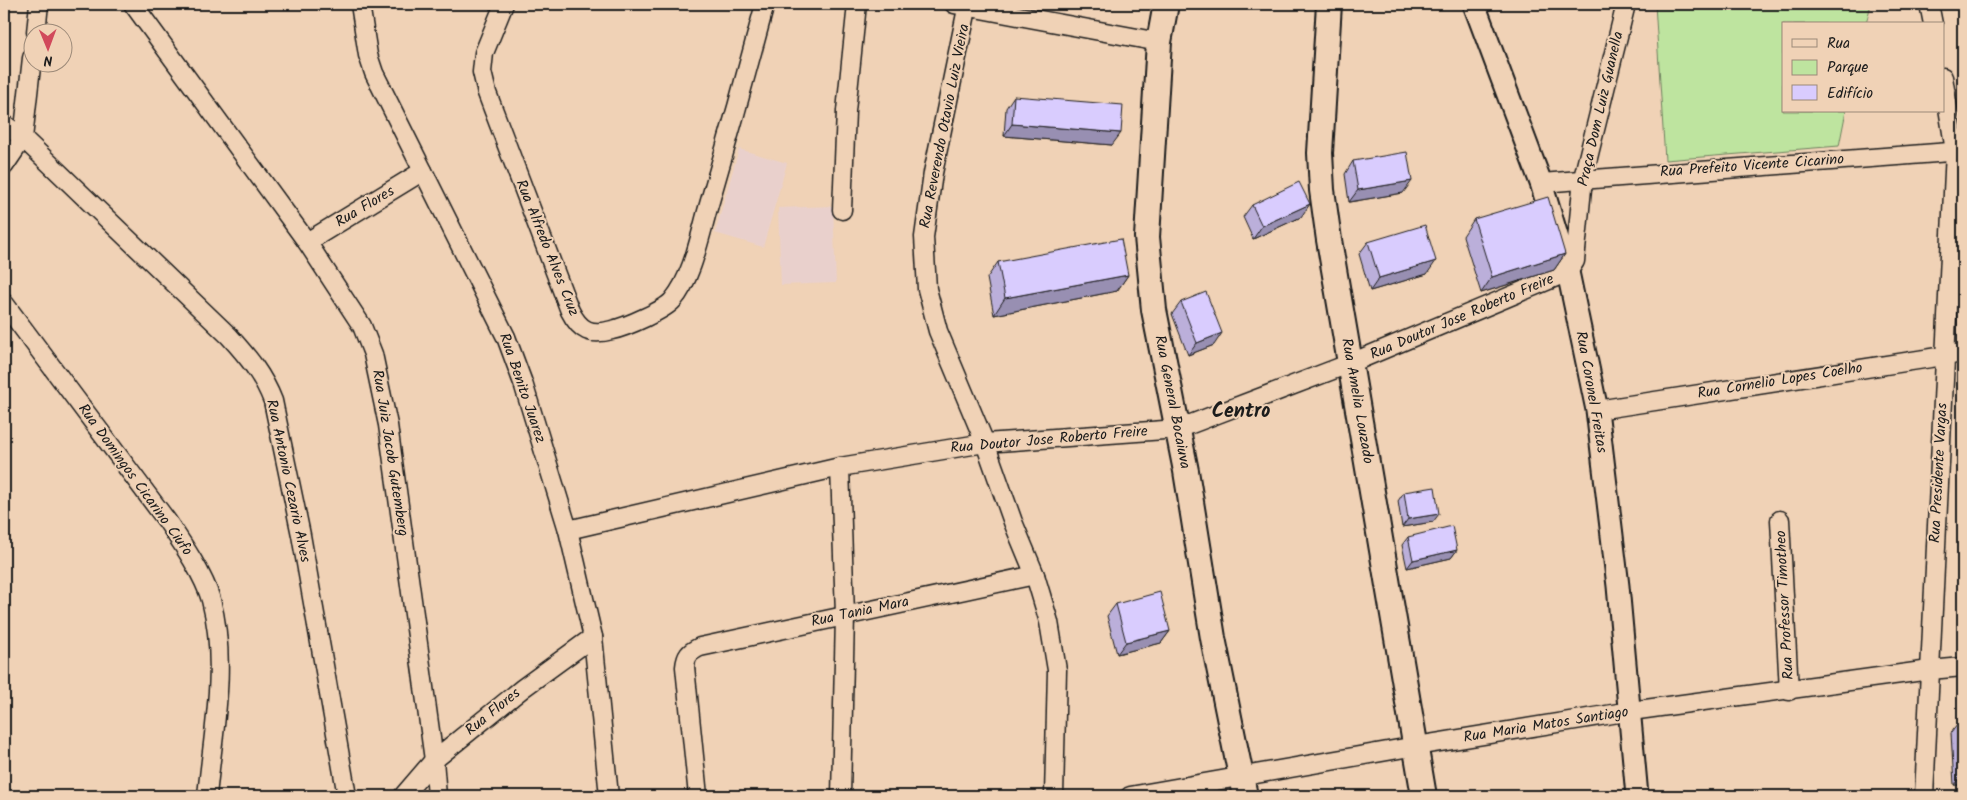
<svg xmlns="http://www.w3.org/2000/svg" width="1967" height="800" viewBox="0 0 1967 800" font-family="Kalam,sans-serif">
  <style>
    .built { fill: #e9d0cc }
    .green { fill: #bee49f; stroke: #6d805e }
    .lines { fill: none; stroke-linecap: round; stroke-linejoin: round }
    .minor-casing { stroke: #1c1c1c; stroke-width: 21 }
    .tertiary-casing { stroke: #1c1c1c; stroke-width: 25 }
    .secondary-casing { stroke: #1c1c1c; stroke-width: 28 }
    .minor { stroke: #f0d2b6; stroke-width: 18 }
    .tertiary { stroke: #f0d2b6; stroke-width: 21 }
    .secondary { stroke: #f0d2b6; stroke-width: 24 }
    .wall { fill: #bbafda; stroke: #1c1c1c }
    .shaded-wall { fill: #988fb2; stroke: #1c1c1c }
    .building { fill: #d9ccfe; stroke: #1c1c1c }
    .labels { text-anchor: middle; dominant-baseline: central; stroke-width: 4; stroke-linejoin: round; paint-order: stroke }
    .street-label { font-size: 15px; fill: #1c1c1c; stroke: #f0d2b6 }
    .district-label { font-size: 20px; font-weight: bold; fill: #1c1c1c; stroke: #f0d2b6 }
  </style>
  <rect width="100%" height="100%" fill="#f0d2b6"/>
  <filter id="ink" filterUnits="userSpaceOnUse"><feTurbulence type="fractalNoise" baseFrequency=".02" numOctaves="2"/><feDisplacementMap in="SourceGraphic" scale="10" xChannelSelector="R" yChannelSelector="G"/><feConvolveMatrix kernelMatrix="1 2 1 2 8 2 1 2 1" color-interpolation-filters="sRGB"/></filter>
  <g filter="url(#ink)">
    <g class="built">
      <polygon points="739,149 787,163 763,247 715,233"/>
      <polygon points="833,206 836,283 781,285 778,208"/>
    </g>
    <polygon class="green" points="1655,4 1871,4 1866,24 1783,24 1783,111 1846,111 1839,146 1665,160"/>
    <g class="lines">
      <g class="minor-casing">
        <g id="minor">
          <polyline points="133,4 307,242 362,326 373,354 388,425 434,760 437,796"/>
          <polyline points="360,4 368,55 374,73 506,337 523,383 568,530 593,637 609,796"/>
          <path d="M504 4 484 53 482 72 487 93 570 311C580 331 591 336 612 330 626 327 665 310 673 300 692 278 700 236 708 208 728 140 747 72 765 4"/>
          <polyline points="954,4 1159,42"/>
          <polyline points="968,4 933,173 924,237 927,289 938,331 985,443 1013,522 1035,575 1049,622 1057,670 1054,796"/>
          <polyline points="1929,4 1933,24"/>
          <polyline points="36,32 39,4"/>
          <path d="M4 124 23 138 229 336C248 357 263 375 273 401L301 535 347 796"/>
          <polyline points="4,166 23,138 32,58"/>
          <polyline points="1541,183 1963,151"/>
          <polyline points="842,210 846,111 857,4"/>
          <polyline points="307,242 423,171"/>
          <path d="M4 303 167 521C182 543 204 575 211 600 228 664 213 732 207 796"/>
          <polyline points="1597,410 1963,353"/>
          <polyline points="840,467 845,615 841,796"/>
          <polyline points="1780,520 1789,691"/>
          <polyline points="568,530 840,467 985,443 1178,429 1351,363 1568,272 1575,261 1583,178 1626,4"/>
          <polyline points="403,796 434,760 523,688 593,637"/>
          <path d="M698 796 685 667C686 656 689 652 700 647L1035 575"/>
          <polyline points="1130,796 1416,746 1631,711 1930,670 1963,667"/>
          <polyline points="1924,796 1955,151 1943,77"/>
        </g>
      </g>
      <g class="tertiary-casing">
        <polyline id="tertiary" points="1474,4 1541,183 1568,272 1597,410 1618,586 1637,796"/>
      </g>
      <g class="secondary-casing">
        <g id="secondary">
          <polyline points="1166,4 1159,42 1147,237 1154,310 1186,471 1213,638 1245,796"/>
          <polyline points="1329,4 1320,153 1322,190 1329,240 1424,796"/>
        </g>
      </g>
      <use href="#minor" class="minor"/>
      <use href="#tertiary" class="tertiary"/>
      <use href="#secondary" class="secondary"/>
    </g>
    <g class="wall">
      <polygon points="1014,96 1112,145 1004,136 1006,108"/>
      <polygon points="1353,161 1403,193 1349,202 1345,174"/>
      <polygon points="1252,205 1301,217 1253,239 1243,217"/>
      <polygon points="1474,219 1565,254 1554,270 1481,293 1463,236"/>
      <polygon points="1368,242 1427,274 1370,291 1359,254"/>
      <polygon points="998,262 1128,275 1117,291 994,315 987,278"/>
      <polygon points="1181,302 1214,345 1188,355 1172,314"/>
      <polygon points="1404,492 1433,522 1402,527 1398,501"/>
      <polygon points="1408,537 1457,550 1451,558 1407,568 1402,545"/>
      <polygon points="1116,604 1170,631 1161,643 1117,654 1107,616"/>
      <polygon points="1963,720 1963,785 1954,785 1951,733 1960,721"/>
    </g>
    <g class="shaded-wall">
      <polygon points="1012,124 1121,133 1112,145 1004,136"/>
      <polygon points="1412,181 1403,193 1349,202 1358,190"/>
      <polygon points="1310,204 1301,217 1253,239 1262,226"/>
      <polygon points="1565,254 1554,270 1481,293 1492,277"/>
      <polygon points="1436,261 1427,274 1370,291 1379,278"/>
      <polygon points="1128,275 1117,291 994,315 1005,298"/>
      <polygon points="1222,333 1214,345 1188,355 1197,343"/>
      <polygon points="1439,514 1433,522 1402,527 1408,519"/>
      <polygon points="1457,550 1451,558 1407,568 1413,560"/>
      <polygon points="1170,631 1161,643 1117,654 1126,642"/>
      <polygon points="1963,773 1963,785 1954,785"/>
    </g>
    <g class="building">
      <polygon points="1014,96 1123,105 1121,133 1012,124"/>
      <polygon points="1407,152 1412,181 1358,190 1353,161"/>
      <polygon points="1299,182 1310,204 1262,226 1252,205"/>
      <polygon points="1548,197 1565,254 1492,277 1474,219"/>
      <polygon points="1425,225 1436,261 1379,278 1368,242"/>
      <polygon points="1121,239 1128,275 1005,298 998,262"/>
      <polygon points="1206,292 1222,333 1197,343 1181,302"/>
      <polygon points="1435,487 1439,514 1408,519 1404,492"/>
      <polygon points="1452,526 1457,550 1413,560 1408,537"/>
      <polygon points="1160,592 1170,631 1126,642 1116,604"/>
      <polygon points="1963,720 1963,773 1960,721"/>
    </g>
  </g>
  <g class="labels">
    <g class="street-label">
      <text transform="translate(1601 109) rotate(-77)">Praça Dom Luiz Guanella</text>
      <text transform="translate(945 126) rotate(-79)">Rua Reverendo Otavio Luiz Vieira</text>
      <text transform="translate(1752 166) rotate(-4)">Rua Prefeito Vicente Cicarino</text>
      <text transform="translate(365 207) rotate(-31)">Rua Flores</text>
      <text transform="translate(547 248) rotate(68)">Rua Alfredo Alves Cruz</text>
      <text transform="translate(1462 317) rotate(-23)">Rua Doutor Jose Roberto Freire</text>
      <text transform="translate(1780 381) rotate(-9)">Rua Cornelio Lopes Coelho</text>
      <text transform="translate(522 388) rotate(71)">Rua Benito Juarez</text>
      <text transform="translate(1591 392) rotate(80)">Rua Coronel Freitas</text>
      <text transform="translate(1357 401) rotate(80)">Rua Amelia Louzado</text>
      <text transform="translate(1172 402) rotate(79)">Rua General Bocaiuva</text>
      <text transform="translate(1049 440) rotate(-5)">Rua Doutor Jose Roberto Freire</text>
      <text transform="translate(390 453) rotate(81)">Rua Juiz Jacob Gutemberg</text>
      <text transform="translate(1939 473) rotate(-87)">Rua Presidente Vargas</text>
      <text transform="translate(135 480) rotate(54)">Rua Domingos Cicarino Ciufo</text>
      <text transform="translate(288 481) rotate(78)">Rua Antonio Cezario Alves</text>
      <text transform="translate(1785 605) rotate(-93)">Rua Professor Timotheo</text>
      <text transform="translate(860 612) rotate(-12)">Rua Tania Mara</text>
      <text transform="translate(493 712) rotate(-39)">Rua Flores</text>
      <text transform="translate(1546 725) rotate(-9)">Rua Maria Matos Santiago</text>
    </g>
    <g class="district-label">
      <text x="1241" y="412">Centro</text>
    </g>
  </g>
  <rect width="1967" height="800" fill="none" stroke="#f0d2b6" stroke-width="20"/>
  <rect x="10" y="10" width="1947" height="780" fill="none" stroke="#1c1c1c" stroke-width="2" filter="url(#ink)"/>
  <rect x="1782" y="22" width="162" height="90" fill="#f0d2b6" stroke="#9b8978"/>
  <rect x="1792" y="39" width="25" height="8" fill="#f0d2b6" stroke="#9b8978"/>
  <text x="1827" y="48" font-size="15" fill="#1c1c1c">Rua</text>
  <rect x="1792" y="60" width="25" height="15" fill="#bee49f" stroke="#9b8978"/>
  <text x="1827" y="72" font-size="15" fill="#1c1c1c">Parque</text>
  <rect x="1792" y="85" width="25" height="15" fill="#d9ccfe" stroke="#9b8978"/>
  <text x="1827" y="98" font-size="15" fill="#1c1c1c">Edifício</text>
  <g transform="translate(48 48) rotate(179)"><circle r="24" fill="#f0d2b6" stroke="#9b8978"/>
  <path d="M0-4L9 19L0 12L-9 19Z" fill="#d1495b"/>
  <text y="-8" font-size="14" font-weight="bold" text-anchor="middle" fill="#1c1c1c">N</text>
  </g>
</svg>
